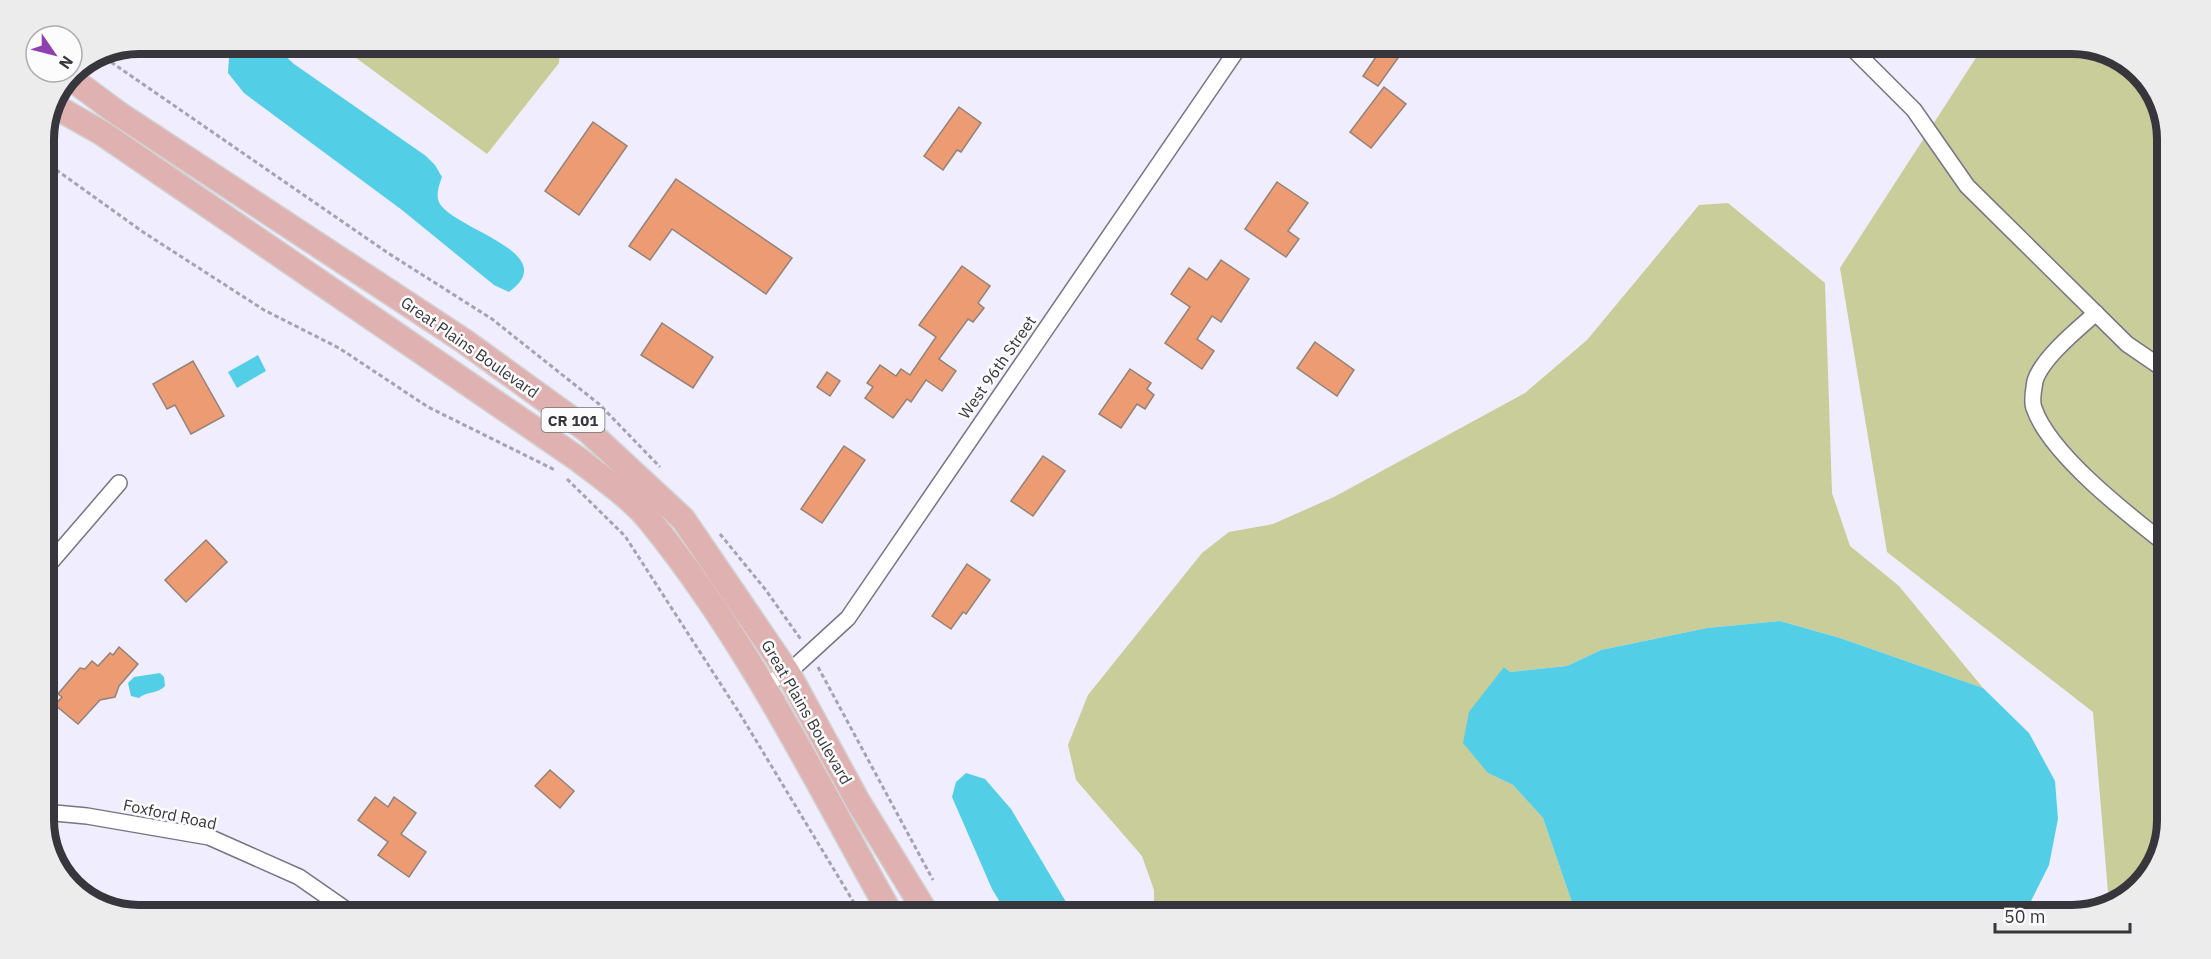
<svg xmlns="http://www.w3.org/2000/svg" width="2211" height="959" viewBox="0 0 2211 959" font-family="'IBM Plex Sans',sans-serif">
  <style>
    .green { fill: #c8cd99 }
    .water { fill: #53cee7 }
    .building { fill: #ed9b72; stroke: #92827a; stroke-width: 1.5 }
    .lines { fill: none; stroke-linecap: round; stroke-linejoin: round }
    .street-casing { stroke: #777584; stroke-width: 18 }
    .primary-casing { stroke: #d3d3d4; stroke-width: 27 }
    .path { stroke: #a5a3b0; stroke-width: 3; stroke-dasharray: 4.5 3; stroke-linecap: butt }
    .street { stroke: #fff; stroke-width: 15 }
    .primary { stroke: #dfb2b1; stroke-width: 24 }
    .labels { text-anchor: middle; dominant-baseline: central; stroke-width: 5; stroke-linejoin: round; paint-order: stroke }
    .shield { fill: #fcfcfc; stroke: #727176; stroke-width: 1.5 }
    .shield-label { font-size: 15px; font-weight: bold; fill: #37363c }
    .street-label { font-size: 16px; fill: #37363c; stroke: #fcfcfc }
    .rim { fill: none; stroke: #37363c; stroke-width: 8 }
  </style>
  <rect width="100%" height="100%" fill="#efedfe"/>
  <g class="green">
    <polygon points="337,44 560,45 559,63 487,154"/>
    <polygon points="1981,50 2108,51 2151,86 2167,133 2160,856 2125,899 2109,904 2093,712 1887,552 1840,268"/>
    <polygon points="1728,203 1825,283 1832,493 1850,546 1899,586 1983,688 1840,638 1780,621 1707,628 1601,650 1567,666 1510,672 1504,667 1488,773 1513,785 1543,818 1576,914 1154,912 1154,890 1142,856 1076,780 1068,745 1088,695 1202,553 1229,532 1273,524 1334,497 1525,393 1587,340 1699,205"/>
  </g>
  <g class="water">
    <path d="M239 44C266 44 274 45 294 64L426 156 435 165 442 177C439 185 435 196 440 204 456 230 563 253 509 292L494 285 402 210 244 93 228 73 229 58Z"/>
    <polygon points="258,355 266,371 237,388 228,372"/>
    <polygon points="1780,621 1840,638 1983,688 2029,733 2055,781 2058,819 2049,865 2024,915 1576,914 1543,818 1513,785 1488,773 1463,743 1469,712 1504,667 1510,672 1567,666 1601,650 1707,628"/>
    <path d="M160 673 164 677 165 686C158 694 147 691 139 698L131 696 128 683 134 677Z"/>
    <polygon points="966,773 985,779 1011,809 1072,912 1006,912 992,889 952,797 956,782"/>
  </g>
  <g class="building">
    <polygon points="1382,48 1405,48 1378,86 1363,76"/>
    <polygon points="1384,87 1406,104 1371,148 1350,132"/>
    <polygon points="959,107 981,123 961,152 957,150 943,170 924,156"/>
    <polygon points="593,122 627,146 579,215 545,191"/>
    <polygon points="676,179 792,258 766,294 672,229 650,260 629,246"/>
    <polygon points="1277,182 1308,203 1288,231 1299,239 1286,257 1245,229"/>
    <polygon points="1221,260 1249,279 1221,322 1212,316 1197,339 1214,351 1202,369 1165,343 1190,307 1171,294 1189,268 1207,280"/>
    <polygon points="962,266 990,286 978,303 984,308 973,322 968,319 939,359 956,371 942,391 926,380 911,402 907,399 893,418 865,398 873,387 867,383 880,365 896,376 901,369 910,375 936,337 919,325"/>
    <polygon points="662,323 713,357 693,388 641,355"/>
    <polygon points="1315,342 1354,370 1337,396 1297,368"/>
    <polygon points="193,361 224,416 191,434 175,405 167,409 153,384"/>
    <polygon points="1130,369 1151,383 1147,389 1154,395 1145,409 1137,404 1121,428 1099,414"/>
    <polygon points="827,372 840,381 830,396 817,387"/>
    <polygon points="844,446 865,460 822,523 801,509"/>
    <polygon points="1043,456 1065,471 1033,516 1011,501"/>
    <polygon points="206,540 227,562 186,602 165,580"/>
    <polygon points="967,564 990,580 966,614 963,612 951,629 932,616"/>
    <polygon points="119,647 138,664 119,686 115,697 100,700 78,724 55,705 62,697 58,694 80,668 85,669 92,661 98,666 110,653 113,655"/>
    <polygon points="550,770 574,791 560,808 535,786"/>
    <polygon points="375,797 388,807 394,797 416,813 401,834 426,852 409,877 378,855 388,842 358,820"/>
  </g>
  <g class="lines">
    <g class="street-casing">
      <g id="street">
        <polyline points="1854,50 1914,110 1967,186 2127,344 2165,370"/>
        <path d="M2096 313C2078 329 2042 358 2035 381 2034 388 2031 401 2034 408 2049 453 2126 513 2163 542"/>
        <polyline points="44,570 119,483"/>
        <polyline points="763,685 788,673 848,618 1239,47"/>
        <polyline points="44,812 87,816 209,837 299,877 345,909"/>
      </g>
    </g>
    <g class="primary-casing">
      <g id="primary">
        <polyline points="69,77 119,114 464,341 587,430 683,519 788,673 857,800 925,911"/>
        <path d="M56 107 102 133 578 459C601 477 633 499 651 522 747 640 815 779 889 911"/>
      </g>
    </g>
    <g class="path">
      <polyline points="105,58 388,253 492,319 599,404 660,467"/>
      <polyline points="44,161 143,232 264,310 339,348 428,407 555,470"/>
      <polyline points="567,479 625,536 740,714 859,911"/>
      <polyline points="720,534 765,589 802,641"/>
      <polyline points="818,667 933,880"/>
    </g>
    <use href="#street" class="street"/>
    <use href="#primary" class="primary"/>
  </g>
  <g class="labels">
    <rect class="shield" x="541.5" y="408" width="63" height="24" rx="4.5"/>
    <g class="shield-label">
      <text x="573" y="420">CR 101</text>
    </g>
    <g class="street-label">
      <text transform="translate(470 347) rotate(35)">Great Plains Boulevard</text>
      <text transform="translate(997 367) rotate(-55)">West 96th Street</text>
      <text transform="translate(807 712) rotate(60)">Great Plains Boulevard</text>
      <text transform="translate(170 814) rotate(12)">Foxford Road</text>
    </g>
  </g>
  <path d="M0 0H2211V959H0ZM139 54H2072A85 85 0 0 1 2157 139V820A85 85 0 0 1 2072 905H139A85 85 0 0 1 54 820V139A85 85 0 0 1 139 54Z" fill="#ececed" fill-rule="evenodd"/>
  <path class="rim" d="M139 54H2072A85 85 0 0 1 2157 139V820A85 85 0 0 1 2072 905H139A85 85 0 0 1 54 820V139A85 85 0 0 1 139 54Z"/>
  <g transform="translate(54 54) rotate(125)"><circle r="28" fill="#fcfcfc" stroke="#adadaf" stroke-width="1.5"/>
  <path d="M0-4.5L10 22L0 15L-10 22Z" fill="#903fae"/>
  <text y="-9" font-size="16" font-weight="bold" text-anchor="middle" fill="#37363c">N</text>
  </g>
  <path d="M1995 923v9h135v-9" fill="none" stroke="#37363c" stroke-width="3"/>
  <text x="2004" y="923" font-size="18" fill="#37363c" stroke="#fcfcfc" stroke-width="4.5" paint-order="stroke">50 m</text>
</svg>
